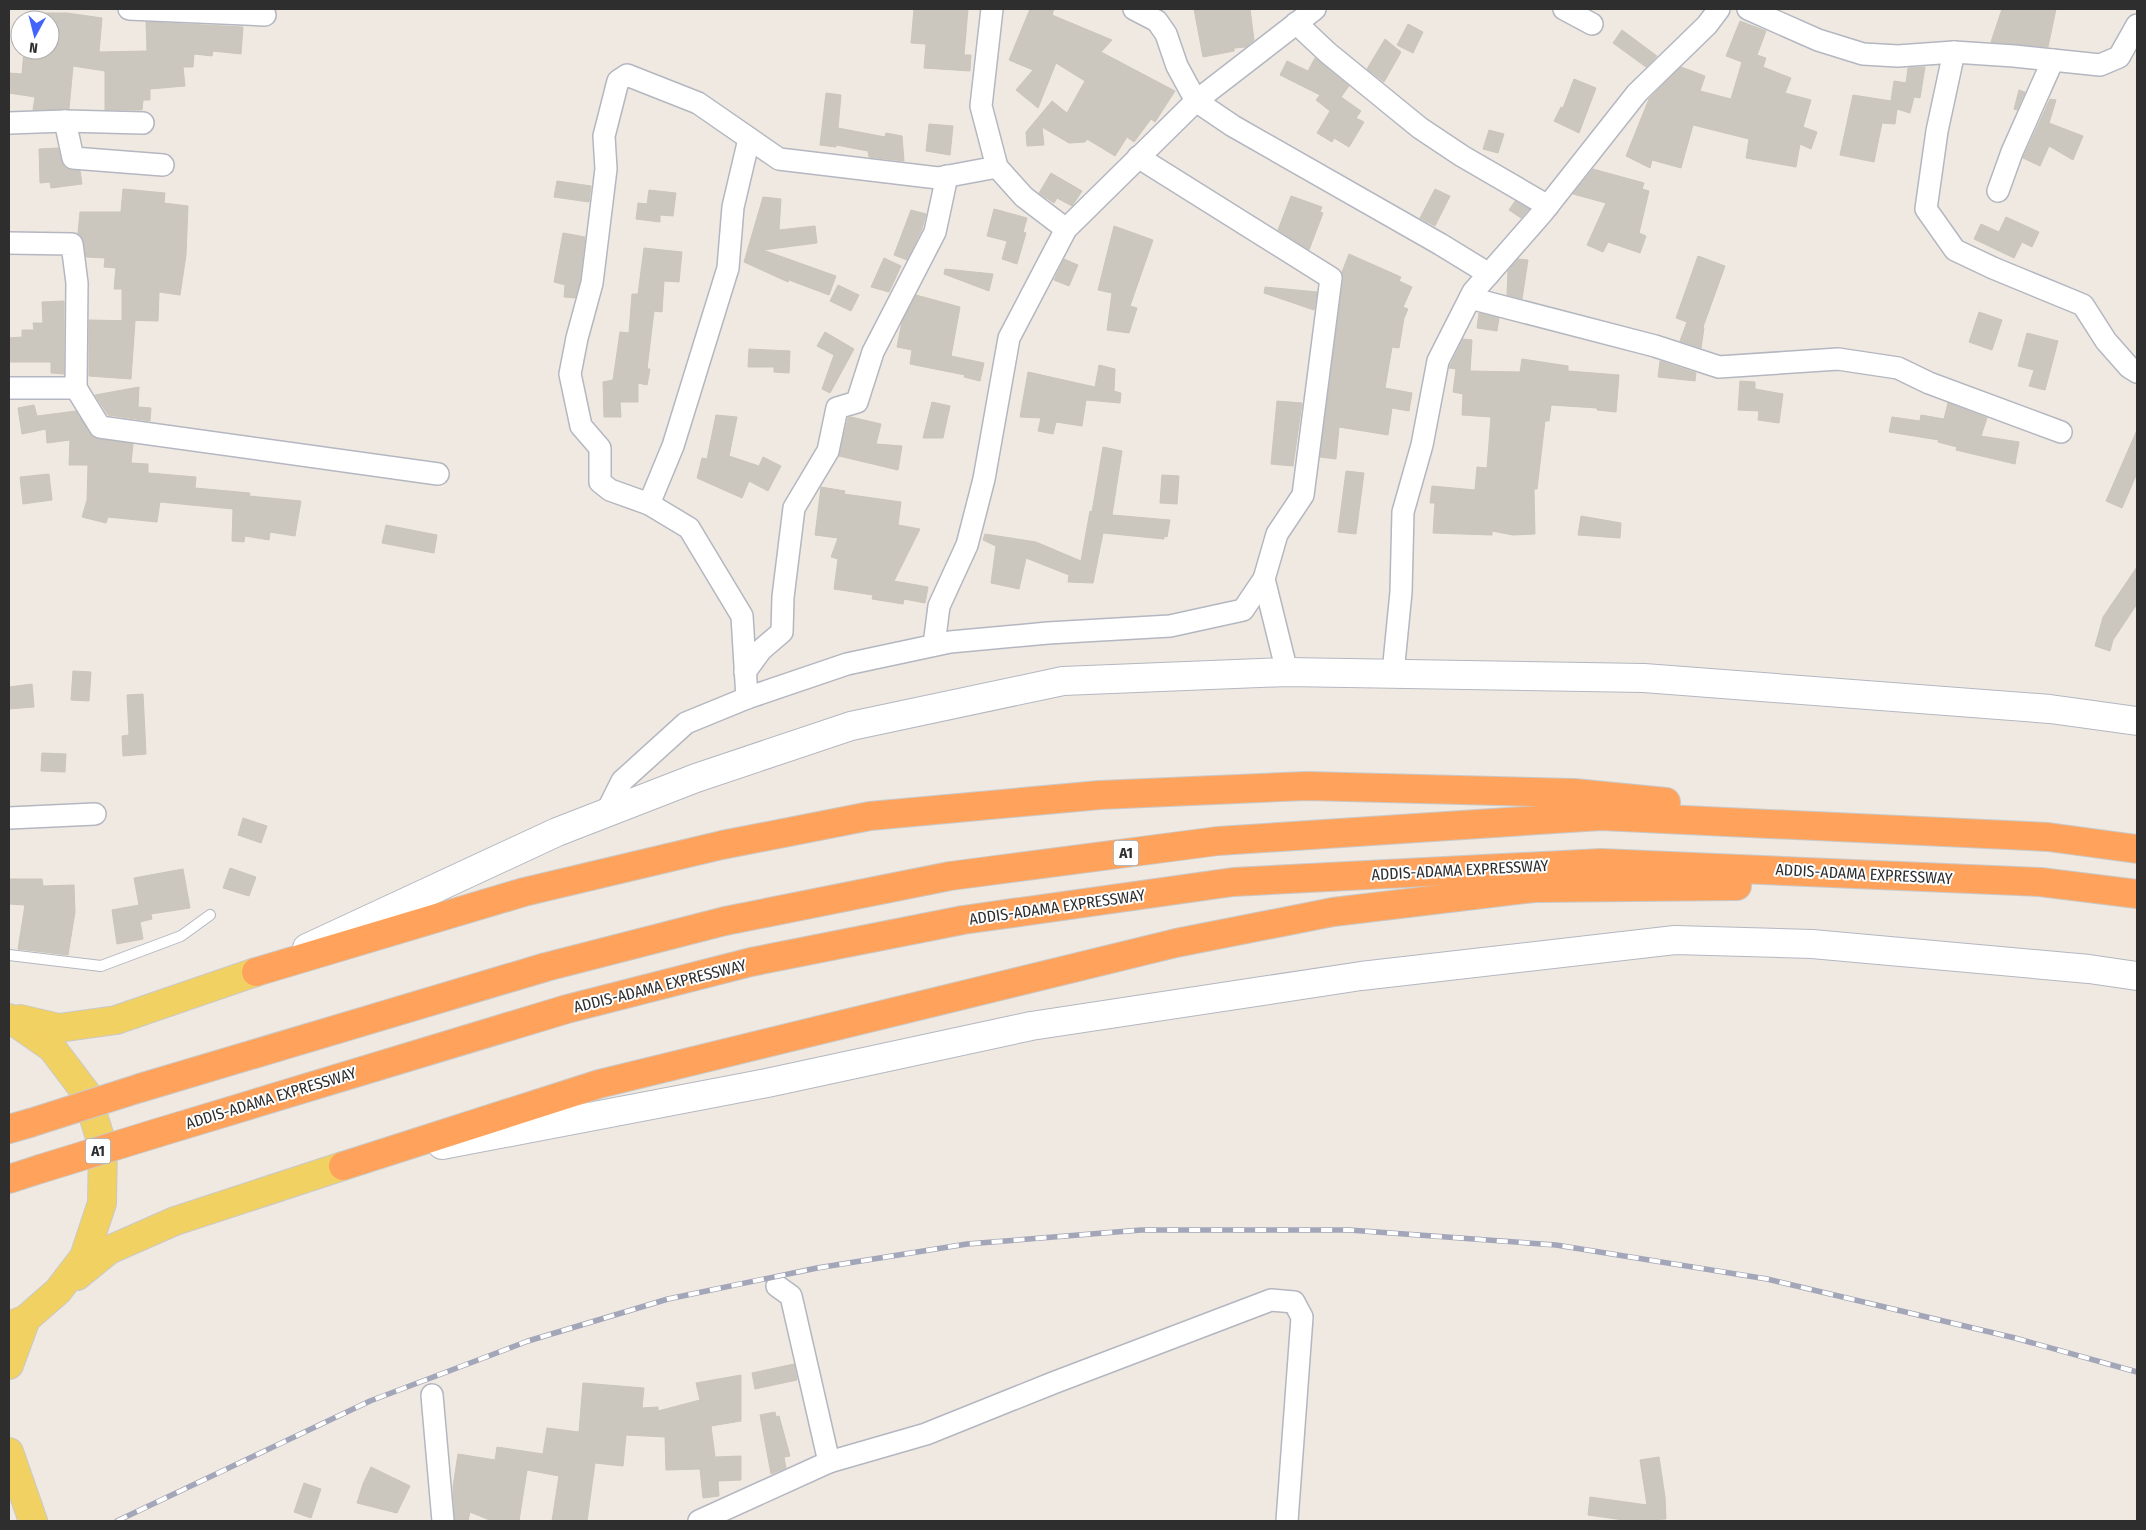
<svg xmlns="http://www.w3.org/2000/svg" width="2146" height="1530" viewBox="0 0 2146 1530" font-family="'Fira Sans Condensed',sans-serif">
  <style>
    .building { fill: #cbc7bf; stroke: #cbc5ba }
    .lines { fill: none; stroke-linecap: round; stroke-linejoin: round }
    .lane-casing { stroke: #b4b7c1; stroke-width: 12 }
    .street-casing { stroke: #b4b7c1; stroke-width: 24 }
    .secondary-casing { stroke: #b4b7c1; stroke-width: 30 }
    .primary-casing { stroke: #c9c9c9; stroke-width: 30 }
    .highway-casing { stroke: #c9c9c9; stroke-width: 30 }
    .lane { stroke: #fff; stroke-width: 10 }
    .street { stroke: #fff; stroke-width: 21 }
    .secondary { stroke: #fff; stroke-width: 28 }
    .primary { stroke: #f2d163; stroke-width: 28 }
    .highway { stroke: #ffa35c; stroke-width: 28 }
    .rail-casing { stroke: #a3a6b8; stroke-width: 5.5 }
    .rail { stroke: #fff; stroke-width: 4; stroke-dasharray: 11; stroke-linecap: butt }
    .highway-bridge-casing { stroke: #c9c9c9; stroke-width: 30; stroke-linecap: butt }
    .highway-bridge { stroke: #ffa35c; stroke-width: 28 }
    .labels { text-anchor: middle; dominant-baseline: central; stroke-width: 4; stroke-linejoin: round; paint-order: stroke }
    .shield { fill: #fff; stroke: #6d6d6d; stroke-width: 1 }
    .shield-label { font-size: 15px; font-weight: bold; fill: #2e2e2e }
    .street-label { font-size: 16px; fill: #2e2e2e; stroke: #fff }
  </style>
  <rect width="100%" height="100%" fill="#efe9e1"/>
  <g class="building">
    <polygon points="914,9 968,9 964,55 971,55 970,71 924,68 926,44 911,43"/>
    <polygon points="1030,9 1054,9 1052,15 1112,40 1101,52 1175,91 1155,122 1151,119 1134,142 1127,137 1115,156 1087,139 1085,142 1069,143 1042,127 1044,145 1027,146 1026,132 1052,101 1067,113 1085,81 1056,63 1038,108 1016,90 1033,70 1009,60"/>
    <polygon points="1194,9 1250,9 1254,40 1246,47 1234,48 1234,51 1203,57"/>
    <polygon points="2002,9 2056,9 2048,47 1991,42"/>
    <polygon points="27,13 67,13 102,18 99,52 147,51 146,22 243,27 241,54 213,51 212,56 194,54 193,67 183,67 185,86 150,89 150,100 143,100 142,110 105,110 105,71 73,66 69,109 33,110 35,97 9,93 9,73 22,74 24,50 50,50 50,20 26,20"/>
    <polygon points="1740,21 1766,31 1757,55 1766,58 1763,67 1791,78 1785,93 1811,100 1803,127 1817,132 1811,149 1800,144 1796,167 1746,158 1749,139 1693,125 1681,168 1652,160 1650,168 1626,156 1649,99 1681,67 1705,76 1700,91 1731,99 1742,62 1726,56"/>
    <polygon points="1408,24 1423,32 1413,53 1397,45"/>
    <polygon points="1622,30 1657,56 1646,67 1613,43"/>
    <polygon points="1385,39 1401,52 1384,82 1367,69"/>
    <polygon points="1315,58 1349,86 1341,97 1361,111 1356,118 1364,122 1349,147 1334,138 1332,142 1317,133 1330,111 1316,100 1320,95 1280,75 1287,61 1308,71"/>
    <polygon points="1925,67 1920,98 1914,97 1910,113 1897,109 1895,124 1882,123 1874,162 1840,155 1853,95 1891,101 1894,81 1906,83 1908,68"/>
    <polygon points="1574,79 1596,88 1579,133 1554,121 1561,107 1563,108"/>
    <polygon points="2019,90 2025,92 2017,110 2014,109"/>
    <polygon points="826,93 841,95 838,128 885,137 886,133 902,136 904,161 869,157 868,151 836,145 836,147 820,145"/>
    <polygon points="2050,99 2056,100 2049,123 2083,136 2073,160 2049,146 2040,166 2023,158"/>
    <polygon points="929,124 953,126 950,155 926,151"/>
    <polygon points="1489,130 1504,134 1498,153 1483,149"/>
    <polygon points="58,148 64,167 80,171 82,184 51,188 50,182 40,183 39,149"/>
    <polygon points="1593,169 1644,183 1642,189 1649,191 1639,233 1646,236 1640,253 1608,242 1603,252 1587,245 1606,203 1573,194"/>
    <polygon points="1051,173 1082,191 1072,206 1057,198 1054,203 1039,193"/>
    <polygon points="557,181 591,186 589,202 554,197"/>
    <polygon points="123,189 165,193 164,203 188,206 186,255 180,295 159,292 158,321 122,320 122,289 114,289 116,268 104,267 105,258 86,257 84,242 78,233 80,212 121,212"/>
    <polygon points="1435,189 1450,196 1435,226 1420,218"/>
    <polygon points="649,190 676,193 673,216 660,215 660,222 636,219 638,203 647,204"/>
    <polygon points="1291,196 1322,207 1320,212 1323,213 1309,250 1278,230"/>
    <polygon points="763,197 781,199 779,230 815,226 817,243 763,250 836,276 829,295 789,280 788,282 744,262"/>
    <polygon points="1515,201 1529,209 1521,218 1509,210"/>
    <polygon points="994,209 1027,218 1023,232 1026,233 1017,264 1002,259 1007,241 987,236"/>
    <polygon points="911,210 926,214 922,229 907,260 894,255"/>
    <polygon points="2006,217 2039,232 2032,247 2022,242 2014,258 1974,239 1981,224 1999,232"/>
    <polygon points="1114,226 1153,240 1130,306 1137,308 1129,333 1107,330 1112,293 1098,290"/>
    <polygon points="563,233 585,237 580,281 575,298 564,297 565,285 554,282"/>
    <polygon points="644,248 682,252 679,282 664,281 662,312 654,311 647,369 650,369 647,385 638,383 638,402 620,402 621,417 604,417 603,382 613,380 620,332 629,333 632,294 638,294"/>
    <polygon points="1349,254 1401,277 1399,281 1412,287 1403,307 1408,309 1404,318 1399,348 1392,347 1385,388 1412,393 1409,411 1392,408 1388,435 1339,427 1336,459 1320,457 1343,280 1342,272"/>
    <polygon points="1698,256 1725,266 1703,327 1704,328 1701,348 1680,341 1687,322 1676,318"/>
    <polygon points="884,258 901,266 889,292 871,287"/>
    <polygon points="1064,259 1078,265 1069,286 1054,280"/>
    <polygon points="1518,259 1528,260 1522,299 1507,295 1508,271"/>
    <polygon points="945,269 993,274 989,291 944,274"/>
    <polygon points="838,285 859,295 851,311 830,301"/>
    <polygon points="1265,287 1317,292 1314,310 1264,293"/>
    <polygon points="916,295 960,307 951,356 984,363 980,381 964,377 965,375 910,364 912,350 897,347 902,322"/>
    <polygon points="64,301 64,374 51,373 51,362 9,362 9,338 22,337 22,330 34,330 33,323 43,323 42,302"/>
    <polygon points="1979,312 2002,320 1992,350 1969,342"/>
    <polygon points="1479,313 1499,318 1497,331 1477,328"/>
    <polygon points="89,320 135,321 131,379 89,376"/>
    <polygon points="825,332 854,349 830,393 822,389 834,355 817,346"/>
    <polygon points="2027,333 2058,341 2045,390 2029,386 2034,370 2018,366"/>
    <polygon points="1463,339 1472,340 1470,371 1520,372 1522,359 1568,366 1568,371 1619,375 1616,412 1597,410 1597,408 1551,405 1549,421 1545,421 1537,489 1534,489 1535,534 1513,535 1492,531 1492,535 1433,533 1435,503 1430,503 1432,486 1475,490 1477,467 1487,468 1491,417 1462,415 1463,394 1453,392 1456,369 1449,368"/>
    <polygon points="749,349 790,351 789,373 774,372 774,367 748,367"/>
    <polygon points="1660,361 1696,373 1695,381 1658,377"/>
    <polygon points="1099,365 1115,369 1114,391 1121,393 1120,403 1086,400 1082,426 1056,422 1053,434 1038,431 1041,418 1020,417 1028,372 1095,387"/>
    <polygon points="1740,381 1755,382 1755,389 1783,394 1779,423 1758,420 1759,411 1738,410"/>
    <polygon points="139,387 138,407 151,408 150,421 108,415 95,395"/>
    <polygon points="1277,401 1302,403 1293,466 1271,464"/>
    <polygon points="932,402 950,406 943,438 923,438"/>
    <polygon points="1948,403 1987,418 1981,436 2019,442 2015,464 1956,450 1957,447 1938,442 1939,440 1889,432 1892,417 1920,421 1921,415 1944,419"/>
    <polygon points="34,405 37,416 76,411 94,438 133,444 131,463 148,464 148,473 196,477 195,488 250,493 249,496 301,501 295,536 270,532 269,540 245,536 244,542 232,541 233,509 160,502 157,522 108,517 106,523 82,517 87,500 88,465 69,465 70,440 47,443 46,429 22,434 18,408"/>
    <polygon points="716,415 737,417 729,456 759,466 763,457 781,466 768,491 749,481 742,498 697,478 702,458 707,459"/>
    <polygon points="851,417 881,424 876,444 902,446 898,470 839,456 848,418"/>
    <polygon points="2137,430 2137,473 2122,508 2106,501"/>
    <polygon points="1103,447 1122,451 1112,515 1170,520 1167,537 1164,536 1164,539 1103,533 1093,583 1068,582 1069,575 1026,558 1019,589 991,583 996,546 983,540 985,534 1036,542 1081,561 1090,511 1092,512"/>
    <polygon points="1346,471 1364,473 1356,534 1338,532"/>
    <polygon points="49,474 52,500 23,504 20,477"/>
    <polygon points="1162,475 1179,476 1177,504 1160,503"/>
    <polygon points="821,487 845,491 844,494 901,502 898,525 920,529 894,581 928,587 925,603 904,599 903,604 872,599 873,595 834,589 838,559 831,557 838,538 815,535"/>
    <polygon points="1581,516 1621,523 1620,538 1578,535"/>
    <polygon points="386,525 437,535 434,553 382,543"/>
    <polygon points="2137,567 2137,604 2113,640 2110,651 2095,646 2103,617"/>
    <polygon points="73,671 91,672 89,701 71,700"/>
    <polygon points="32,684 34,707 9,709 9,687"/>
    <polygon points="143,694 146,754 123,756 122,736 129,735 127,695"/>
    <polygon points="42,753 66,754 65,772 41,771"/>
    <polygon points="243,818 267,826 261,843 238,835"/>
    <polygon points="230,868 256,877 249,896 223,888"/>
    <polygon points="183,869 190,908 151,914 152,919 140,922 143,939 117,944 112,910 139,905 134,878"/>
    <polygon points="9,879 42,879 43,886 74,885 75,912 68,955 18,949 25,905 9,904"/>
    <polygon points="794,1364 797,1380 755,1389 752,1373"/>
    <polygon points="741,1375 741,1421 711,1426 715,1457 741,1456 741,1480 718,1481 719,1496 703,1498 700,1469 666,1470 665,1437 626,1435 623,1466 595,1463 587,1521 552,1521 559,1476 527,1470 519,1521 492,1521 470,1512 468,1521 455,1521 453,1487 458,1454 495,1460 497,1447 543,1454 547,1428 579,1432 583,1383 644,1388 642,1408 658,1407 658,1411 700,1400 696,1383"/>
    <polygon points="775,1412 776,1417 779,1416 790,1456 784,1457 786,1468 771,1474 760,1415"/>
    <polygon points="1659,1457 1665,1497 1666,1519 1631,1521 1588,1515 1590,1497 1647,1505 1640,1460"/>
    <polygon points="371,1467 410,1486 397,1513 357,1503 363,1484"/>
    <polygon points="304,1483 321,1489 311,1518 294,1512"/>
  </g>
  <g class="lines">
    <g class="lane-casing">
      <polyline id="lane" points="9,955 101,966 181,936 210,915"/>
    </g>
    <g class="street-casing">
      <g id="street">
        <polyline points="129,9 265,15"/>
        <polyline points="992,9 981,106 997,167 1024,197 1066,229"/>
        <polyline points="1134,9 1157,21 1166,34 1177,66 1196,101 1233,126 1440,244 1489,274"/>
        <polyline points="1564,9 1592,24"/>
        <polyline points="1748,9 1818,40 1863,54 1898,56 1954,52 2014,56 2100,65 2119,57 2137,25"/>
        <polyline points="1296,23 1328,53 1420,128 1462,156 1548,206"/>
        <polyline points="1954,52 1937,131 1926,209 1955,250 1993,268 2083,305 2106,341 2129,367 2137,372"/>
        <polyline points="65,121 73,158 163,165"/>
        <polyline points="9,123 65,121 143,123"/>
        <polyline points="1138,157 1331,278 1303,495 1277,534 1264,579 1287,672"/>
        <polyline points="1998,191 2012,152 2053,60"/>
        <polyline points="9,243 72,244 77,283 76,388 9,388"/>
        <polyline points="1470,298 1655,346 1719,367 1838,359 1898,368 1929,383 2061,432"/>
        <polyline points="76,388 100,427 438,474"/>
        <polyline points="649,504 673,446 728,268 733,207 749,139"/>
        <polyline points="934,645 939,606 967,545 984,479 1009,338 1066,229 1196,101 1315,9"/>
        <polyline points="745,672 761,650 782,632 783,597 794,508 828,451 837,408 857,402 873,352 935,232 947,176"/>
        <polyline points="1393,673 1401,592 1403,512 1422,445 1438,361 1473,292 1543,212 1637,93 1707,25 1719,9"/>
        <polyline points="747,698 847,664 950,642 1048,633 1170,626 1243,610 1264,579"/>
        <polyline points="606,813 622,781 686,723 747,698 742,616 689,528 649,504 610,490 600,482 600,448 581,426 570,374 577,338 592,283 606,169 604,136 618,81 627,75 698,103 779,159 938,178 997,167"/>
        <polyline points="9,818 95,814"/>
        <polyline points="777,1286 791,1296 829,1462"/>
        <polyline points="432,1395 443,1521"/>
        <polyline points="699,1521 829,1462 926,1434 1053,1383 1271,1300 1294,1302 1302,1317 1287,1521"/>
      </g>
    </g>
    <g class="secondary-casing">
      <g id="secondary">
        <polyline points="307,948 557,832 696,778 851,726 1063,681 1287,672 1644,678 2050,709 2137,721"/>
        <polyline points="442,1145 767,1083 1031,1026 1361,976 1675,940 1812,944 2089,969 2137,976"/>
      </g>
    </g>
    <g class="primary-casing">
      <g id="primary">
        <polyline points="9,1018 52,1048 86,1093 103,1147 102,1203 84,1257 58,1291 26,1319 9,1326"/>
        <polyline points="20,1019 59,1028 116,1020 256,972"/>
        <polyline points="77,1276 109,1250 175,1221 343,1166"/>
        <polyline points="9,1365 26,1319"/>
        <polyline points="9,1452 33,1521"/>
      </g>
    </g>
    <g class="highway-casing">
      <g id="highway">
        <polyline points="256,972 524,892 722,845 870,816 1100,795 1307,786 1574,793 1666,802"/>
        <polyline points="140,1088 546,967 725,921 950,876 1218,841 1601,816 2048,837 2137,849"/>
        <polyline points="9,1129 30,1123"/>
        <polyline points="157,1133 567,1009 751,962 963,920 1233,882 1601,863 2040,882 2137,894"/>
        <polyline points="343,1166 599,1084 1176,943 1333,912 1534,888 1737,886"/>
        <polyline points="9,1179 40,1169"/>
      </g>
    </g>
    <use href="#lane" class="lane"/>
    <use href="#street" class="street"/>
    <use href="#secondary" class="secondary"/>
    <use href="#primary" class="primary"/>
    <use href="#highway" class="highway"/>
    <g class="rail-casing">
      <polyline id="rail" points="117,1521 370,1401 528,1341 668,1299 817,1268 967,1244 1141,1230 1349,1230 1556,1245 1767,1279 2015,1338 2137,1372"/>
    </g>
    <use href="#rail" class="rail"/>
    <g class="highway-bridge-casing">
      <g id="highway-bridge">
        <polyline points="30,1123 140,1088"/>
        <polyline points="40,1169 157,1133"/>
      </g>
    </g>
    <use href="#highway-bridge" class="highway-bridge"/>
  </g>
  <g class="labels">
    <g class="shield">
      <rect x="1113.5" y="840.5" width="25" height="25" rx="4"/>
      <rect x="85.5" y="1138.5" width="25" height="25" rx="4"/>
    </g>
    <g class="shield-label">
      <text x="1126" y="853">A1</text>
      <text x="98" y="1151">A1</text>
    </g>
    <g class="street-label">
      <text transform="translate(1460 870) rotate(-3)">ADDIS-ADAMA EXPRESSWAY</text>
      <text transform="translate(1864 874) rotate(3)">ADDIS-ADAMA EXPRESSWAY</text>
      <text transform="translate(1057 907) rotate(-8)">ADDIS-ADAMA EXPRESSWAY</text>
      <text transform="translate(660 986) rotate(-14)">ADDIS-ADAMA EXPRESSWAY</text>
      <text transform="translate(271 1098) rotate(-17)">ADDIS-ADAMA EXPRESSWAY</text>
    </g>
  </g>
  <rect width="2146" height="1530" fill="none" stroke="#2e2e2e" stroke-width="20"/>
  <g transform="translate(35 35) rotate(187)"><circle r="24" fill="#ffffff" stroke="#ababab"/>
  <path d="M0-4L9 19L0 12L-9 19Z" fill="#4264fb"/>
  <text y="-8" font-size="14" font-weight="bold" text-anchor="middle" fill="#2e2e2e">N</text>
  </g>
</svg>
